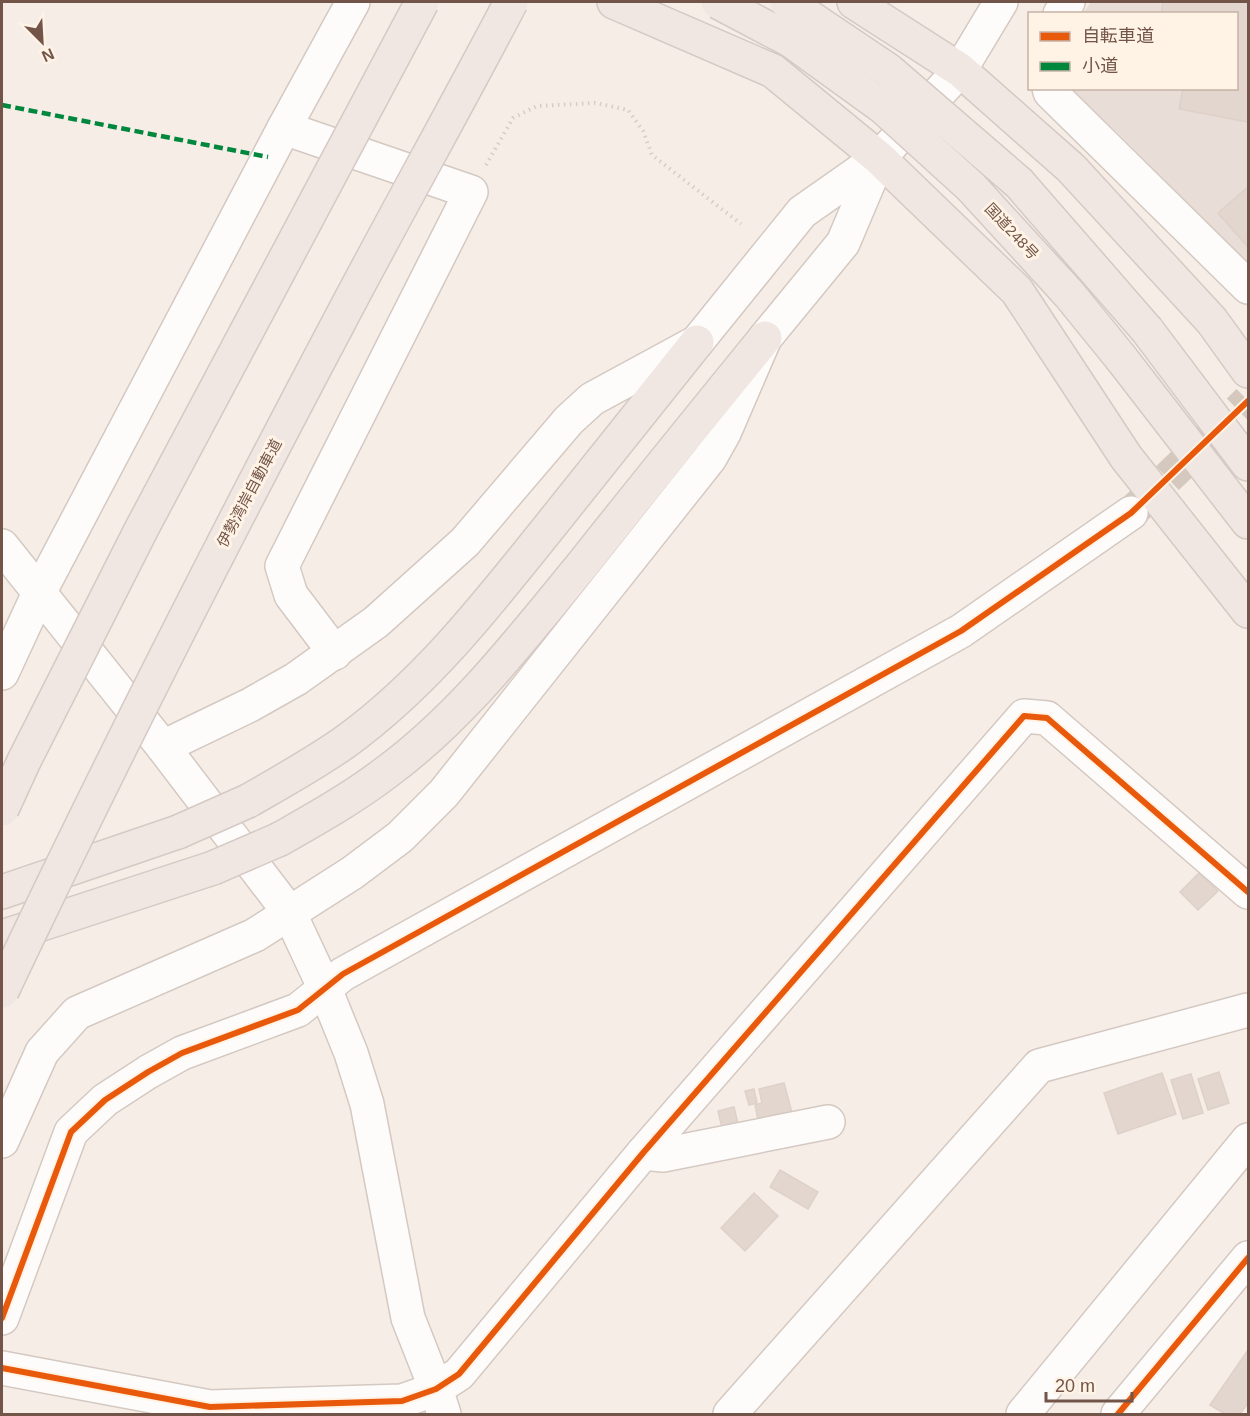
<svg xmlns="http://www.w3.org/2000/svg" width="1250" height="1416" viewBox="0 0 1250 1416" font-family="Helvetica,'Noto Sans JP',sans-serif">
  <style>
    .industrial { fill: #e8ded7 }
    .building { fill: #e2d6ce; stroke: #ded1c9; stroke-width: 1.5 }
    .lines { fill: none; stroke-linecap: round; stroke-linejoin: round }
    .minor-tunnel { stroke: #d5c8be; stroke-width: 33; stroke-dasharray: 33 16; stroke-linecap: butt }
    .minor-casing { stroke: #d4c9c2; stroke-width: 36 }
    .highway-casing { stroke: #d5c9c4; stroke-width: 36 }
    .path { stroke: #d7cdc8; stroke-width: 4; stroke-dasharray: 1.5 4.5; stroke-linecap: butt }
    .minor { stroke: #fefcfb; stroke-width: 33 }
    .highway { stroke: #f0e6e2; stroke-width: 33 }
    .highway-bridge-casing { stroke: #d5c9c4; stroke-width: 36; stroke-linecap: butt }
    .highway-bridge { stroke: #f0e6e2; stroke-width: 33 }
    .quiet { stroke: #00873e; stroke-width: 4.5; stroke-dasharray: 9 4.5; stroke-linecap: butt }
    .cycleway-casing { stroke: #fff3e6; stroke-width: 10 }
    .cycleway { stroke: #e8590c; stroke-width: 6 }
    .labels { text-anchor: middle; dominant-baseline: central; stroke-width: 6; stroke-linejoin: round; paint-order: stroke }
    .street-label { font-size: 15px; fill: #725448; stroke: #fff3e6 }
  </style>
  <rect width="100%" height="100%" fill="#f6eee6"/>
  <polygon class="industrial" points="1091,2 1248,2 1248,264 1117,132 1069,89 1236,88 1236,14 1083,13"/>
  <g class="building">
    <polygon points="1163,2 1248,2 1248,122 1179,109 1183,88 1236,88 1236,14 1161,14"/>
    <polygon points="1248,187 1248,247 1218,213"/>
    <polygon points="1199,873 1218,891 1198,910 1180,892"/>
    <polygon points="1219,1072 1229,1103 1208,1110 1198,1079"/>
    <polygon points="1162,1073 1176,1114 1118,1134 1104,1093"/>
    <polygon points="1191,1074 1203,1113 1183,1119 1171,1080"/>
    <polygon points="784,1083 792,1113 758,1120 755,1105 762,1103 759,1089"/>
    <polygon points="754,1089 757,1103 749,1105 745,1091"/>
    <polygon points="734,1107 738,1124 722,1128 718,1111"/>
    <polygon points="780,1170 818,1192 808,1209 770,1187"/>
    <polygon points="754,1193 778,1216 745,1251 721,1228"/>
    <polygon points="1248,1350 1248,1403 1240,1414 1225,1414 1210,1405"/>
  </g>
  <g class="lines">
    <polyline class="minor-tunnel" points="1132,512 1248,401"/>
    <g class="minor-casing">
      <g id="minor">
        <polyline points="1060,14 1068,2"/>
        <polyline points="1049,88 1050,92 1248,287"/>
        <polyline points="284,128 471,192 282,566 291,595 335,653"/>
        <polyline points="2,546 163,747 289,912 325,989 351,1053 367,1104 408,1318 436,1389 444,1414"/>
        <polyline points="2,673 39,593 284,128 353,2"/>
        <polyline points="163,747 250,705 296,679 376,622 465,542 569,420 592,399 697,342 802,212 879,158 960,70 1001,2"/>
        <polyline points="2,1141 42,1052 77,1013 255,935 352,873 400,837 444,793 710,458 724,433 765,338 843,243 879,158"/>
        <polyline points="643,1153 663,1155 828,1122"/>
        <polyline points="2,1318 71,1132 105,1100 148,1072 182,1053 298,1010 343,974 961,631 1131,513"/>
        <polyline points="2,1368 210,1407 402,1401 436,1389 459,1374 643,1153 1024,716 1047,718 1248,892"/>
        <polyline points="730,1414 1039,1066 1248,1010"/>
        <polyline points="1023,1414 1248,1140"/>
        <polyline points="1118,1414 1248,1258"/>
      </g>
    </g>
    <g class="highway-casing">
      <g id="highway">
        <polyline points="614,2 773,71 879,158 1017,291 1126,457 1248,611"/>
        <polyline points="854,2 960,70 1071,168 1212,321 1248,371"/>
        <polyline points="1147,330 1248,464"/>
        <polyline points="1121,358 1248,522"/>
        <path d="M248 801C281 782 314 764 345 742 424 685 486 606 546 531 596 468 647 405 697 342"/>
        <path d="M280 839C315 819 351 799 384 774 462 717 522 638 583 564 643 488 704 413 765 338"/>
        <polyline points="2,892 178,832"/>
        <polyline points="2,937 213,868"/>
      </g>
    </g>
    <polyline class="path" points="486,165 513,118 537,106 595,103 628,110 643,131 652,155 741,224"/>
    <use href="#minor" class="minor"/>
    <use href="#highway" class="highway"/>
    <g class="highway-bridge-casing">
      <g id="highway-bridge">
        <polyline points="718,2 790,40 884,108 971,187 1069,294 1121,358"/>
        <polyline points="787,2 888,70 1019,183 1147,330"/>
        <polyline points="2,809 24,761 142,528 422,2"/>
        <polyline points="178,832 248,801"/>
        <polyline points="213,868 280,839"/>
        <path d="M2 991C109 765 222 543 339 322 395 215 455 109 511 2"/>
      </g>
    </g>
    <use href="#highway-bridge" class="highway-bridge"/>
    <polyline class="quiet" points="2,105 268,157"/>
    <g class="cycleway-casing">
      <g id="cycleway">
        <polyline points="2,1318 71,1132 105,1100 148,1072 182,1053 298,1010 343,974 961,631 1131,513 1248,401"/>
        <polyline points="2,1368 210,1407 402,1401 436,1389 459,1374 643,1153 1024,716 1047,718 1248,892"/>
        <polyline points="1118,1414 1248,1258"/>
      </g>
    </g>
    <use href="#cycleway" class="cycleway"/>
  </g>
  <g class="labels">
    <g class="street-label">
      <text transform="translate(1012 231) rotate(47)">国道248号</text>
      <text transform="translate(249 493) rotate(-62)">伊勢湾岸自動車道</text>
    </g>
  </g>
  <rect width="1250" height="1416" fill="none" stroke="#725448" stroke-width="6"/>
  <rect x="1028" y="12" width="210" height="78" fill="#fff3e6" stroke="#c7b3a7" stroke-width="1.5"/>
  <rect x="1040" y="32" width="30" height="9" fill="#e8590c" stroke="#c7b3a7" stroke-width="1.5"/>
  <text x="1082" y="42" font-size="18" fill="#725448">自転車道</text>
  <rect x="1040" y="62" width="30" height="9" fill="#00873e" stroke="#c7b3a7" stroke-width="1.5"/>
  <text x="1082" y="72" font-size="18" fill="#725448">小道</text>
  <g transform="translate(42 42) rotate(156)" stroke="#fff3e6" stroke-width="4.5" paint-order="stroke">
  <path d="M0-4.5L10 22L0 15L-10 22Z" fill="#725448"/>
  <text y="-9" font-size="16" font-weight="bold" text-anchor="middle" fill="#725448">N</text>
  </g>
  <path d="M1046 1392v9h86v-9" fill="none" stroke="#725448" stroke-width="3"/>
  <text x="1055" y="1392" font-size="18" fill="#725448" stroke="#fff3e6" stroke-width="4.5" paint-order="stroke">20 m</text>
</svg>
